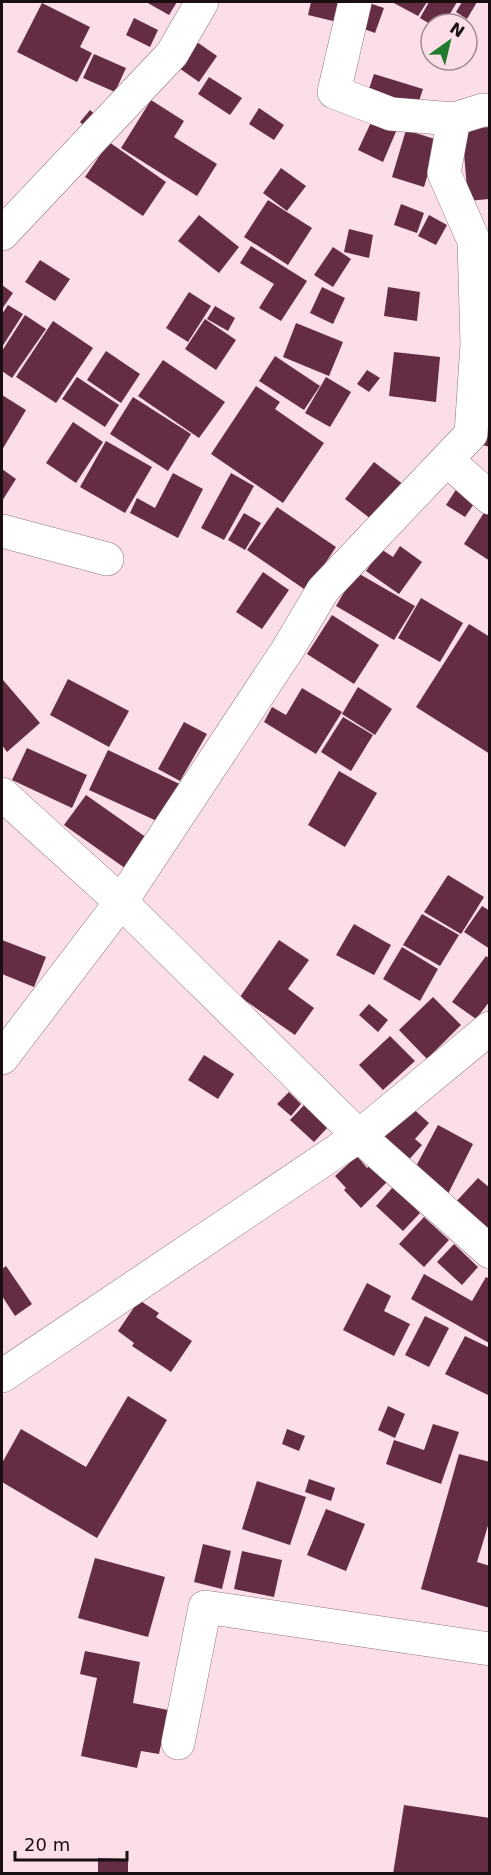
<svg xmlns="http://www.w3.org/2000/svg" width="491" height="1875" viewBox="0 0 491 1875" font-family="'DejaVu Sans',sans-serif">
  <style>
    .building { fill: #642d44 }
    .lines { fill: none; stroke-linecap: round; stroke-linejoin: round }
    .street-casing { stroke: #8f757e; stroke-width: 34 }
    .street { stroke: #fff; stroke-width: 33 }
  </style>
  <rect width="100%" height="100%" fill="#fcdee8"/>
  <g class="building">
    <polygon points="146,2 177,2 169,15"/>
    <polygon points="311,2 342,2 337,22 308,15"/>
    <polygon points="366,2 384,8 375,33 353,25"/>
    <polygon points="392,2 427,2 418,16"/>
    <polygon points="429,2 457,2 444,24 430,24 420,18"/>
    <polygon points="462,2 477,2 467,19 456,12"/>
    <polygon points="42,3 90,27 80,47 92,53 77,82 17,52"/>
    <polygon points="134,18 158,30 150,47 126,35"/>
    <polygon points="194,40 217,56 199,82 176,66"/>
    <polygon points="94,54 126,68 115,92 83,78"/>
    <polygon points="374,74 423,89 416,110 367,95"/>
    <polygon points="209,77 242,98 230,115 198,94"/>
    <polygon points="151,100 184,121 174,137 217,164 197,196 121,148"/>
    <polygon points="259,108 284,125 274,140 249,124"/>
    <polygon points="90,110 101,120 91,132 80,122"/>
    <polygon points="374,116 398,127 383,162 358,150"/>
    <polygon points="490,127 489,199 468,201 462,129"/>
    <polygon points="406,130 438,140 424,187 392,177"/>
    <polygon points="109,142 166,182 143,216 85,177"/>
    <polygon points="281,168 306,186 287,211 263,193"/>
    <polygon points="268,200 312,228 288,265 244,237"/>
    <polygon points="401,204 424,213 417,233 394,225"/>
    <polygon points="199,215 239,247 219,273 178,241"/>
    <polygon points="429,215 447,225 436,245 418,236"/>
    <polygon points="349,229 373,235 369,258 344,252"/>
    <polygon points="251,246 307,281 281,321 259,308 274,284 240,263"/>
    <polygon points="333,247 351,259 333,287 314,275"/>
    <polygon points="40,260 70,279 55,301 25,282"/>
    <polygon points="2,285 13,293 2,309"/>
    <polygon points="322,287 345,298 333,324 310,313"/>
    <polygon points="388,287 420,292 417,321 384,316"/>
    <polygon points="189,292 211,306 188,342 166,328"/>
    <polygon points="8,305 23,314 2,347 2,314"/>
    <polygon points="215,306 235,318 228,331 207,319"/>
    <polygon points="25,315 46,329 12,378 2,371 2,351"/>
    <polygon points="205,319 236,340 216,370 185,349"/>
    <polygon points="53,321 93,348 56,403 16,377"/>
    <polygon points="296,323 343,342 329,376 283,357"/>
    <polygon points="106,351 140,374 121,403 87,380"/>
    <polygon points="394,352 440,357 436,402 389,396"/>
    <polygon points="275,356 320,386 304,410 259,381"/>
    <polygon points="163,360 225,402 199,438 138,396"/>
    <polygon points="367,370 380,378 369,392 357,384"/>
    <polygon points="77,377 119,405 105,427 62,399"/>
    <polygon points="326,377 351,392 330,427 305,413"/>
    <polygon points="256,386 280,402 275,409 324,443 283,503 211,454"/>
    <polygon points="2,395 26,410 2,450"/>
    <polygon points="133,397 191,434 168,471 110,434"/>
    <polygon points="482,418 490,420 490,447 475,443"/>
    <polygon points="73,422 103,442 76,483 46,463"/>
    <polygon points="106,441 152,467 125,513 80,487"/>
    <polygon points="374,462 408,488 380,526 345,499"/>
    <polygon points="2,469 16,479 2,501"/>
    <polygon points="173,473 203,489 178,538 130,513 137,498 155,508"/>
    <polygon points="231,473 254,486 224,540 201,528"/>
    <polygon points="459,485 478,498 465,517 446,505"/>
    <polygon points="277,507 336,547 307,591 247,550"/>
    <polygon points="485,511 490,514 490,561 464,544"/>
    <polygon points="244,513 261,523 245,550 228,540"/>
    <polygon points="400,546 422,562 399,594 366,571 381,549 393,557"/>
    <polygon points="263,572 289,590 262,629 236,612"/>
    <polygon points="356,572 415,606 394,640 336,606"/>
    <polygon points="421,598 463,623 440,662 398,638"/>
    <polygon points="332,615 379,645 354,684 307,654"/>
    <polygon points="469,624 490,637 490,754 416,707"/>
    <polygon points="68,679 129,711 109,747 50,715"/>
    <polygon points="3,680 40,723 7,752 2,745"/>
    <polygon points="358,687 392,709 375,735 342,714"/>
    <polygon points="302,688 342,712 316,754 264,722 272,707 286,715"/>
    <polygon points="343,717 373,735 351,771 321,752"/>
    <polygon points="184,722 207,734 180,781 158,769"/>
    <polygon points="27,748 87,775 72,808 12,780"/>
    <polygon points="108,750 188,788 170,827 89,790"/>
    <polygon points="339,771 377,793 345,847 308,825"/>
    <polygon points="86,795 150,840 129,871 64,825"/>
    <polygon points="448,875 484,897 461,934 424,912"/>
    <polygon points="482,906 490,911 490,949 464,932"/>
    <polygon points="422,914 459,935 440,966 403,945"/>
    <polygon points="354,924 391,945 374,975 336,955"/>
    <polygon points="2,940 46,957 34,987 2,974"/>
    <polygon points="279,940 309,960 288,989 314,1008 295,1035 240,997"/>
    <polygon points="402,947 438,969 420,1001 383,979"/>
    <polygon points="486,956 490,959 490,1001 476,1019 452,1002"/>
    <polygon points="433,997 461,1025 427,1059 399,1030"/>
    <polygon points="369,1004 388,1020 378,1032 359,1015"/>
    <polygon points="390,1036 415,1061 383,1090 359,1065"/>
    <polygon points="204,1055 234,1074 218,1099 188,1080"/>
    <polygon points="289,1092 301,1104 291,1116 277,1104"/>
    <polygon points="305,1104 329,1126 314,1142 290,1120"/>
    <polygon points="409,1105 429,1123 415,1139 422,1145 406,1163 379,1140"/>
    <polygon points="438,1125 473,1144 445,1200 414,1170"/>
    <polygon points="357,1156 367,1168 371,1165 387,1182 361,1208 344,1190 346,1188 335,1176"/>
    <polygon points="478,1178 490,1188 490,1240 452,1206"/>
    <polygon points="393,1187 420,1213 403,1231 376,1206"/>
    <polygon points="424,1217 449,1240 424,1267 399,1244"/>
    <polygon points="454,1244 478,1267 462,1285 437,1262"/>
    <polygon points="6,1266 32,1304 15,1316 2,1296 2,1269"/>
    <polygon points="424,1274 472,1301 486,1277 490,1279 489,1343 411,1299"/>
    <polygon points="367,1283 391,1296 384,1311 410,1324 394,1356 343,1330"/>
    <polygon points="139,1300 159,1313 156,1317 192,1341 171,1372 132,1346 134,1343 118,1331"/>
    <polygon points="425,1316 449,1328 429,1367 405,1355"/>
    <polygon points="465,1336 490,1348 490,1396 445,1374"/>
    <polygon points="128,1396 167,1420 97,1538 2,1482 2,1463 21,1429 86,1467"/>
    <polygon points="388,1406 405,1414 395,1438 378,1430"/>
    <polygon points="433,1424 459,1432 441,1484 386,1464 394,1440 424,1450"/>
    <polygon points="287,1429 305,1436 299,1451 282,1444"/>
    <polygon points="459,1454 490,1462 490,1519 477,1562 490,1566 490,1608 421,1589"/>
    <polygon points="309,1479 335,1488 331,1501 305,1492"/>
    <polygon points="257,1481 306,1497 290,1545 242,1529"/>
    <polygon points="326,1509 365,1524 346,1571 307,1555"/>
    <polygon points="203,1544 231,1551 222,1589 194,1582"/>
    <polygon points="242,1551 282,1560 274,1597 234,1589"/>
    <polygon points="95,1558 165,1577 148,1637 78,1618"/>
    <polygon points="85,1651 140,1662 133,1703 168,1710 159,1754 141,1751 137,1768 81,1756 97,1678 80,1674"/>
    <polygon points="404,1805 490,1818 490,1874 393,1874"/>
    <polygon points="98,1858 128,1859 128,1874 98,1874"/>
  </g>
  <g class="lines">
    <g class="street-casing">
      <g id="street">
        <polyline points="355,2 334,92 391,114 454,119 483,110 490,110"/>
        <polyline points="2,234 172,54 202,2"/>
        <polyline points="447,460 490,498"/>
        <polyline points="2,531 107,559"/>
        <polyline points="2,794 121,902 359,1136 490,1252"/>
        <polyline points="2,1058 121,902 288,649 323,590 471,434 477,344 474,241 444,173 454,119"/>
        <polyline points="2,1376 359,1136 490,1028"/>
        <polyline points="178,1743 205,1607 490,1649"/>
      </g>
    </g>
    <use href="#street" class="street"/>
  </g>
  <rect width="491" height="1875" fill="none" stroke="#190f13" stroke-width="6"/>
  <g transform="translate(449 42) rotate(34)"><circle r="28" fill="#fcdee8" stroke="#a18b93" stroke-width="1.5"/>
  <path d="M0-4.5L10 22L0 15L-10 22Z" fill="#1f7c2c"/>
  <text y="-9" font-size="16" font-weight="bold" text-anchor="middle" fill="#190f13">N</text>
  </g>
  <path d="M15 1851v9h112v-9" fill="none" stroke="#190f13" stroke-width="3"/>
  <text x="24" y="1851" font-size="18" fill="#190f13" stroke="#fcdee8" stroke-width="4.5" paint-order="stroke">20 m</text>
</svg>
